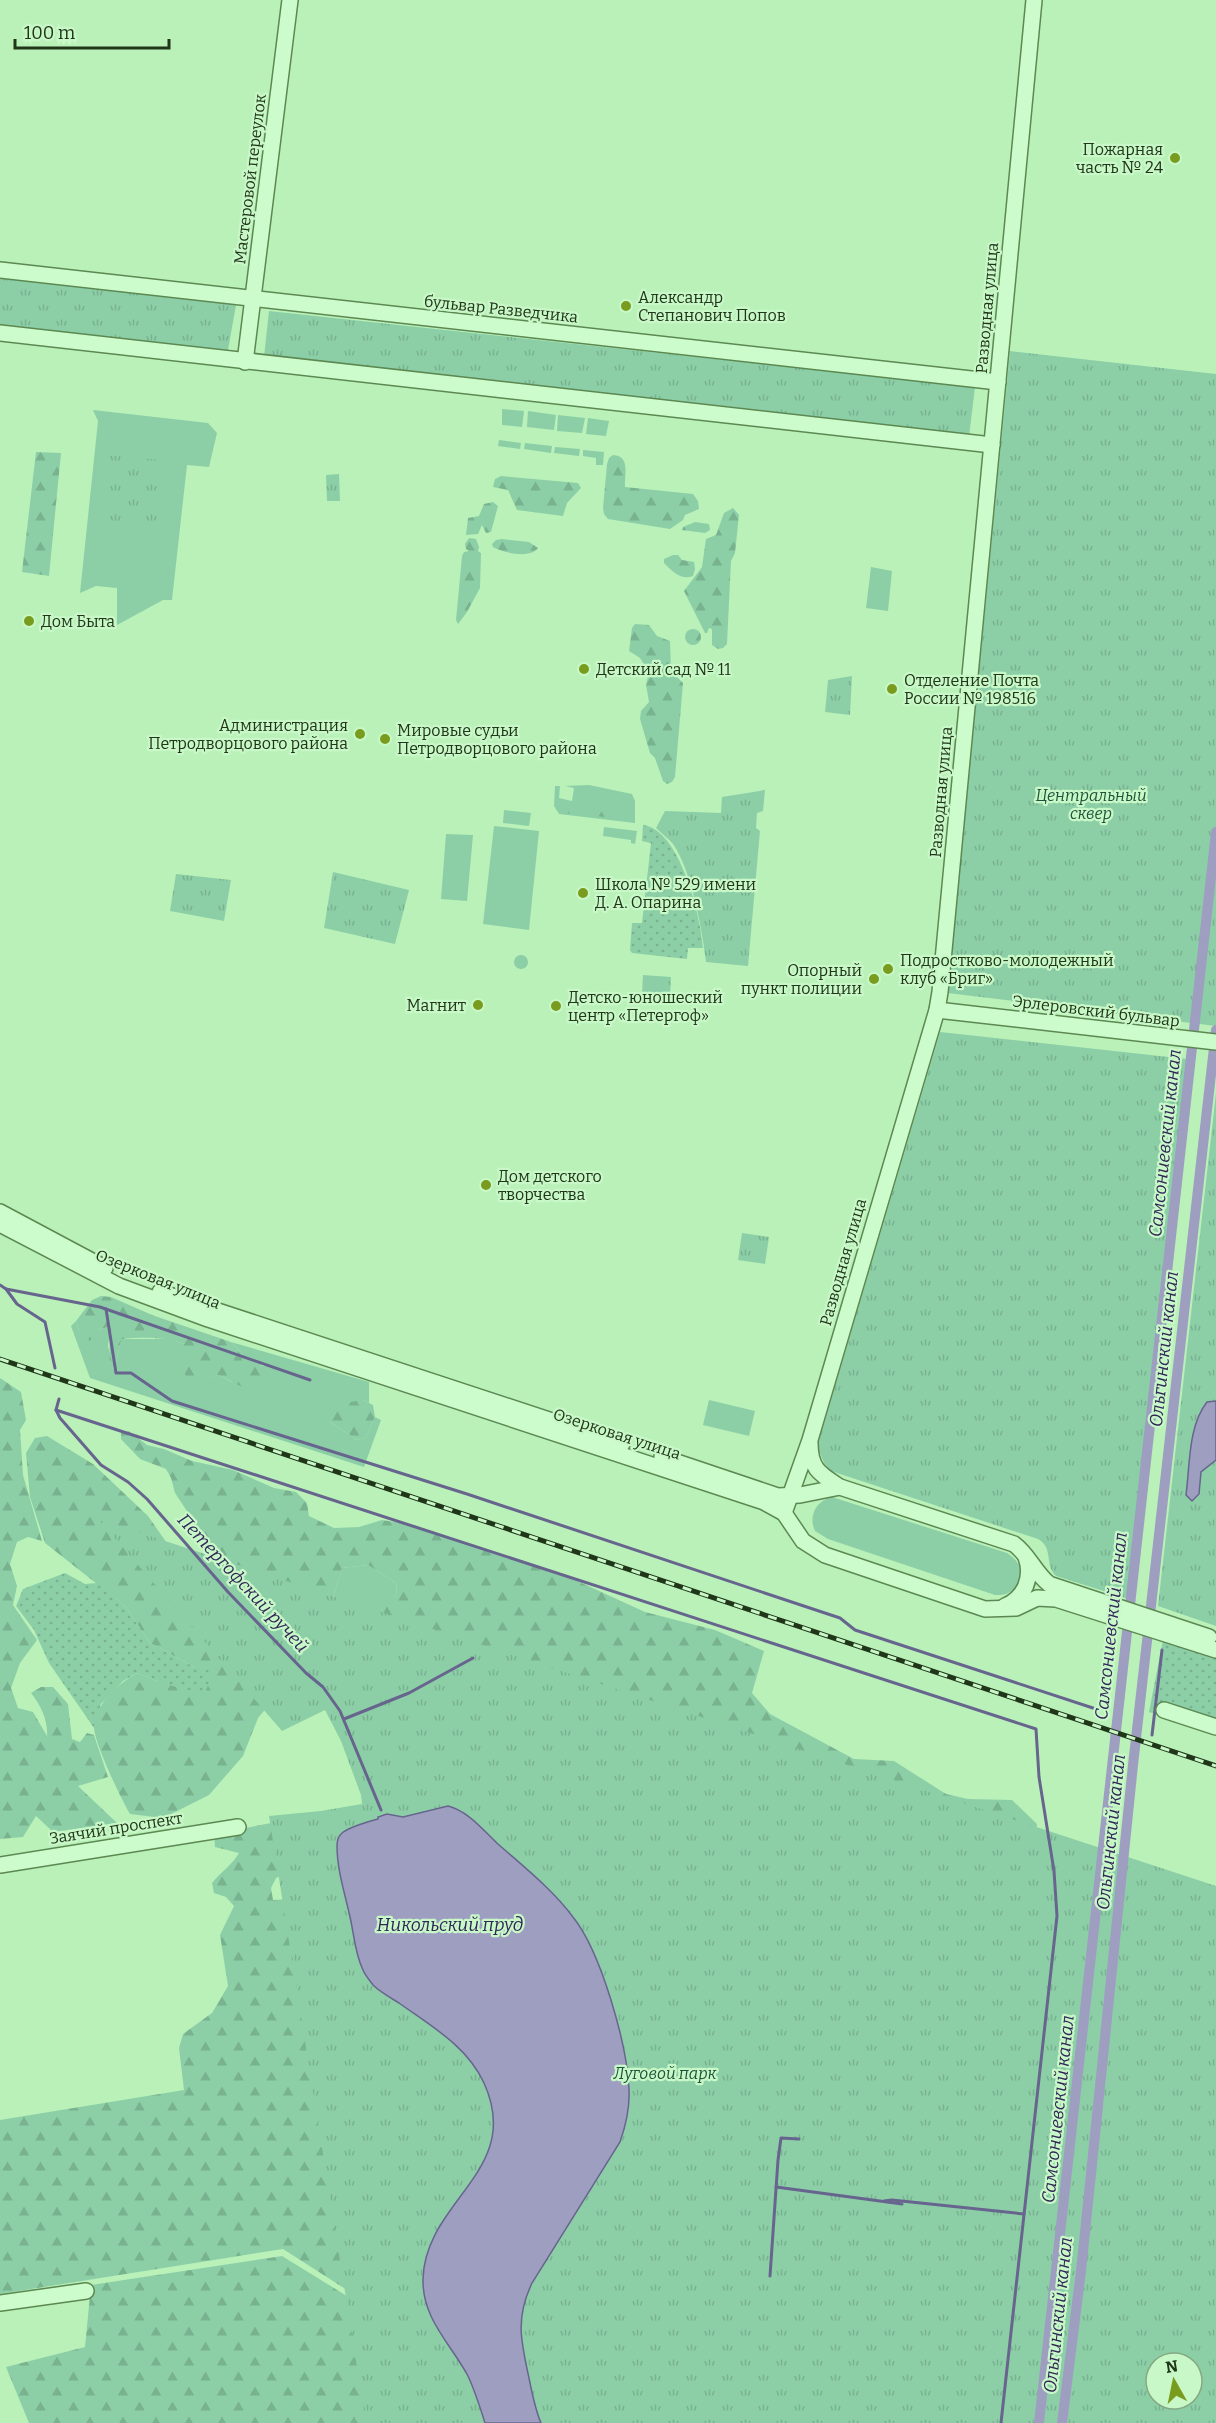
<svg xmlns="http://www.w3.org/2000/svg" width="1216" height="2423" viewBox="0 0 1216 2423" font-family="Bitter,serif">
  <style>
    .grass { fill: #8ccfa7 }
    .forest { fill: url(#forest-firs) }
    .park { fill: url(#park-tufts); fill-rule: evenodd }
    .garden { fill: url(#garden-dots) }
    .water { fill: #9e9ec1; stroke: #67658e; stroke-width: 1.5 }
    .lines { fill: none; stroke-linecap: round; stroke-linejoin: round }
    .stream { stroke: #67658e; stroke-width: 3 }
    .canal { stroke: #9e9ec1; stroke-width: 10 }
    .minor-casing { stroke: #5c8852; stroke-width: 18 }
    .minor { stroke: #cdfccc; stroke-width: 15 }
    .rail-casing { stroke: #203619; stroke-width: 5 }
    .rail { stroke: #c9f8c8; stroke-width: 3; stroke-dasharray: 9; stroke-linecap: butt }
    .poi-dot { fill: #799c1e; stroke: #c9f8c8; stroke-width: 2 }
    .labels { text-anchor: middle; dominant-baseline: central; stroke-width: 4.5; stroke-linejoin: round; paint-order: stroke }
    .poi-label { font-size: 16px; fill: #203619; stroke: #c9f8c8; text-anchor: start }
    .street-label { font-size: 16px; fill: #203619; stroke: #c9f8c8 }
    .park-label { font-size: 16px; font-style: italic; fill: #1e543b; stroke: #c9f8c8 }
    .water-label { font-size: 18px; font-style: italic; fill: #312757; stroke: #c9f8c8 }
  </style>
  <defs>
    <pattern id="forest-firs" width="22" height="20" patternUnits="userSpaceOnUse" patternTransform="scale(1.5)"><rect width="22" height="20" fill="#8ccfa7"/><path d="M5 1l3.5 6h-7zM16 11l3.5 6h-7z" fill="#78b28f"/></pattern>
    <pattern id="park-tufts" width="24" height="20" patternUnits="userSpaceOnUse" patternTransform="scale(1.5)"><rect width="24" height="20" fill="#8ccfa7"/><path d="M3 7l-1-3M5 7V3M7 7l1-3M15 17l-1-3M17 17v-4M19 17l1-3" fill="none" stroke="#78b28f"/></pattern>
    <pattern id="garden-dots" width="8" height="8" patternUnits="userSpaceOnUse" patternTransform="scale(1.5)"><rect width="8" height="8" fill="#8ccfa7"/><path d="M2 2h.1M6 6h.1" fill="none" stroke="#78b28f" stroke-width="1.8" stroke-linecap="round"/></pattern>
  </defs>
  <rect width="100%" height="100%" fill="#b9f1b8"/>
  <g class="grass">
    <polygon points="502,409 524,411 522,427 502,425"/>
    <polygon points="93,410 208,423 217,433 209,467 187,465 172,600 163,600 117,625 117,588 96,586 80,593 98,421"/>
    <polygon points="528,411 556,415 554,430 527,427"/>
    <polygon points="558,415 585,418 582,433 557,431"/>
    <polygon points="588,418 609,421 606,436 586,434"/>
    <polygon points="499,440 521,443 520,449 498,446"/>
    <polygon points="525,443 552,446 551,453 524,449"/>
    <polygon points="555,447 580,449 579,456 554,453"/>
    <polygon points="583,450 604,452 603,465 596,465 596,458 583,456"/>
    <polygon points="871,567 892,571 888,611 866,608"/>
    <polygon points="589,785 632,794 635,801 635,823 559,814 554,806 555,786 560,786 559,798 572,801 574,788 565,786"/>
    <polygon points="504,810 531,813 529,826 503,823"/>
    <polygon points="494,826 539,831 529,930 483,924"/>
    <polygon points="604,827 637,831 635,844 631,843 631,840 603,836"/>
    <polygon points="446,834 473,835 467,901 441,899"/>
    <circle cx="521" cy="962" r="7"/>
    <path d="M76 1321 79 1331 97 1330 108 1327 110 1331 108 1346 113 1369C119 1359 117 1349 122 1339H170L184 1344V1355L209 1377 219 1375 232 1382 265 1365H250L242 1360 241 1352 231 1342 369 1382V1403L363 1400 330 1422 357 1440 366 1438 375 1417 381 1420 364 1467 90 1378 71 1326Z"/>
    <polygon points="709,1400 755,1411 749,1436 703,1425"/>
    <path d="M832 1497 1007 1553C1031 1568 1024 1596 995 1595L828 1539 815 1531C808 1516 816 1501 832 1497Z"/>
    <polygon points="368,1565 396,1583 397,1596 293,1626 331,1604 342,1568"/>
  </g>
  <g class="forest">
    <polygon points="36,452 61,453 49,576 22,572"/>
    <path d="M613 455C631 456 624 475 625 487L693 494 698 501 699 509 685 515 683 520 670 529 608 519 604 514 603 508 607 464 609 458Z"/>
    <polygon points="501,476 578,483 581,488 567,503 563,516 517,510 508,490 493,487 495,479"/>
    <polygon points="493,502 498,506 491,532 486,533 482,525 478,534 466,535 468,518 479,516 484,504"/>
    <polygon points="733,508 739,515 735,553 731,561 727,644 723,648 718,649 712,645 712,629 709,628 707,633 705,633 684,591 702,567 706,539 716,535 724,513"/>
    <polygon points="695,522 709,524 710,530 705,533 682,530 683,527"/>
    <polygon points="469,538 476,539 479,547 478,551 481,553 480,588 467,612 458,624 456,620 462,556 464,552 469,551 466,549 465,544"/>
    <path d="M502 539 529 542 538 548C530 559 504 553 493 547L492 544 496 540Z"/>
    <path d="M673 555H678L682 560 694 562 695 569 693 576C681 581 672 571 664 563V559Z"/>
    <polygon points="635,624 649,625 657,636 670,641 671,671 683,683 675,777 672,782 667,784 663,781 655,758 650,753 640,719 641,711 649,702 646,685 649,672 640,658 629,651 632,628"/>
    <circle cx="693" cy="637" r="8"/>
    <polygon points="580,806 610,810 614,813 615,818 565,813 567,808"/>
    <path d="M101 1296 111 1297 152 1315 231 1342 241 1352 242 1360C252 1366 262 1363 272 1370L263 1386 248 1390 219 1375 189 1382 184 1372V1344C164 1337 143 1337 122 1339 117 1349 119 1359 113 1369 105 1355 113 1341 108 1327L97 1330 90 1341 79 1331 76 1321 92 1300Z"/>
    <path d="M0 1378 21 1392 26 1420 20 1430 23 1475 42 1541 28 1537 17 1542 10 1564 17 1586 13 1605 37 1640 20 1663 11 1688 18 1708 33 1712 47 1736C48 1720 41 1706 31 1693L41 1687H53L68 1704 72 1739 80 1742 87 1733 94 1735 108 1777 78 1786 117 1823 53 1832 36 1816 23 1837 0 1839Z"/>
    <polygon points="363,1400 373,1405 375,1417 366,1438 357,1440 330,1422 332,1405"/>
    <polygon points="129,1431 147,1445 164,1449 192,1461 233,1470 274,1488 296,1492 307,1503 309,1516 334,1528 359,1527 382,1520 414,1525 573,1579 645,1612 715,1630 764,1651 752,1693 770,1714 854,1759 894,1761 946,1794 968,1799 1012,1800 1037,1824 1034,1862 355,1606 397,1596 396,1583 368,1565 342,1568 331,1604 233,1567 206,1540 175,1493 171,1478 166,1469 140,1459 121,1439 121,1433"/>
    <path d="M47 1436 93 1464 148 1516 178 1559 279 1693 258 1718 243 1756 209 1795 163 1818 130 1814C121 1799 94 1742 94 1727 96 1703 118 1684 137 1673L159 1682 196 1668 150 1643 125 1606 45 1543 30 1497 26 1453 35 1438Z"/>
    <path d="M287 1820 293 1871 276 1878 271 1888 273 1900 290 1899 347 2290 283 2249 0 2294V2120L184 2090 179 2048 183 2034 212 2013 228 1986 220 1935 234 1906 226 1897 214 1893 212 1883C221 1872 232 1865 239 1853L215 1847 214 1834Z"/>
    <polygon points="282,2256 355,2301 381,2423 29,2423 6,2367 85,2347 91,2285"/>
  </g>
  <g class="park">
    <polygon points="0,276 228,301 236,305 228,350 226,353 0,328"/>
    <polygon points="269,311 975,387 969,437 264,357"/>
    <polygon points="1010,351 1216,374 1216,1026 948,993"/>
    <polygon points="107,455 163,460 156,530 101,525"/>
    <polygon points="339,474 340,501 327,501 326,475"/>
    <polygon points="852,676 850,715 825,712 828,680"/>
    <path d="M765 790 763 811 757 813 756 828 760 831 748 966 706 962C702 929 692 872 673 844 668 838 661 833 656 828L665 811 721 813 722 797Z"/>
    <polygon points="333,872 409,890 395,944 324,928"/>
    <polygon points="176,874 231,880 224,921 170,911"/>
    <polygon points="643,975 671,977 670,996 642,994"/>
    <path d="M940 1032 1187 1059 1129 1599 1056 1576C1044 1565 1054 1548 1038 1539L831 1471 824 1463 820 1453 816 1451Z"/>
    <polygon points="1216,1093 1216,1626 1158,1606"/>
    <polygon points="742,1233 769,1237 765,1264 738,1260"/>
    <path d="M98 1519 1216 1886V2423H366L269 1816 321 1811 362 1804 361 1795 341 1741 325 1710 282 1731ZM1156 2363H1192V2399H1156Z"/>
  </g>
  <g class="garden">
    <path d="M643 825C680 829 701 917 703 948H688L687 959 632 953 630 950 632 923H642L651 843 642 841Z"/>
    <polygon points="65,1573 85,1584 97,1583 125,1606 150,1643 196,1668 214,1671 204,1695 159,1682 137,1673 123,1681 101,1704 94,1728 49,1663 34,1630 16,1606 23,1589"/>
    <polygon points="1163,1640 1216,1658 1216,1734 1149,1712"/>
  </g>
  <g class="water">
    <path d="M1216 1401V1460L1201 1472 1199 1494 1192 1501 1186 1495C1190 1465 1188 1426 1207 1402Z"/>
    <path d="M448 1806C468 1811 483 1830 498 1844 524 1867 552 1889 573 1917 601 1952 627 2044 629 2089 630 2108 626 2125 620 2142L532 2283C515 2319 521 2341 529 2378 532 2393 535 2409 541 2423H485C480 2407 475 2391 468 2376 451 2344 422 2319 423 2279 425 2200 524 2171 484 2083 467 2046 431 2026 399 2003 391 1998 380 1992 373 1985 370 1981 365 1975 363 1970 355 1954 354 1934 350 1917 345 1894 337 1870 337 1846 337 1842 338 1837 341 1834 346 1828 370 1821 378 1819V1817L387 1814 403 1817Z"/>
  </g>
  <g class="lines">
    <g class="stream">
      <polyline points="0,1285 6,1289 17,1304 45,1322 55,1368"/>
      <polyline points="6,1289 100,1307 310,1380"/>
      <polyline points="106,1309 116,1373 131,1373 172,1401 467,1494 840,1618 855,1630 1099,1710"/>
      <polyline points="59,1399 56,1410 60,1418 101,1465 128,1482 147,1499 228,1592 306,1673 323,1687 340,1711 381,1810"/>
      <polyline points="56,1410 1036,1729 1039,1777 1054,1871 1057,1916 1001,2423"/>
      <polyline points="344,1719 409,1693 473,1658"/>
      <polyline points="1152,1735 1162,1650"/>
      <polyline points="776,2187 902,2204"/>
      <polyline points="884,2201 892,2200 1024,2214"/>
      <polyline points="770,2276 778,2160 781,2138 799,2139"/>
    </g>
    <g class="canal">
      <polyline points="1039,2423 1216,832"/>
      <polyline points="1062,2423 1081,2271 1133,1765 1216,1030"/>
    </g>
    <g class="minor-casing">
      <g id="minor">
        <polyline points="0,270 998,382"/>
        <polyline points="0,333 992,445"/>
        <polyline points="245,362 290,0"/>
        <polyline points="937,1010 1216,1042"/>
        <polyline points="0,1212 105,1268"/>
        <polyline points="0,1224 119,1286 208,1319 764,1502 784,1513 803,1541 825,1555 985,1609 1016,1608 1037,1598 1056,1599 1216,1650"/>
        <polyline points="160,1292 622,1444"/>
        <path d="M810 1443C810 1469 820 1474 840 1487L1014 1544C1029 1555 1035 1573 1049 1584L1209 1637"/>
        <polyline points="662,1457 778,1496 800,1495 840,1487"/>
        <polyline points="784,1513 810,1440 937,1010 940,992 1034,0"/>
        <path d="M1005 1606C1025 1598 1033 1577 1026 1557"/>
        <polyline points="1164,1710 1216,1727"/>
        <polyline points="0,1865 238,1827"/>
        <polyline points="0,2303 86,2291"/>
      </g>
    </g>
    <use href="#minor" class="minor"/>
    <g class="rail-casing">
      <polyline id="rail" points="0,1359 1216,1766"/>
    </g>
    <use href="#rail" class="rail"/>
  </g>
  <g class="poi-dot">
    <circle cx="1175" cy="158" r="6"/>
    <circle cx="626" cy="306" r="6"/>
    <circle cx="29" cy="621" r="6"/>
    <circle cx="584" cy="669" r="6"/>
    <circle cx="892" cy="689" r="6"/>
    <circle cx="360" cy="734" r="6"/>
    <circle cx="385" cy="739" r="6"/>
    <circle cx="583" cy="893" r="6"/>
    <circle cx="888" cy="969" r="6"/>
    <circle cx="874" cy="979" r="6"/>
    <circle cx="478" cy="1005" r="6"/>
    <circle cx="556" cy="1006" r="6"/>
    <circle cx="486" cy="1185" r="6"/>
  </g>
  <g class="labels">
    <g class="poi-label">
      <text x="1163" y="149" text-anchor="end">Пожарная<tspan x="1163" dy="18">часть № 24</tspan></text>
      <text x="638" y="297">Александр<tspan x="638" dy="18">Степанович Попов</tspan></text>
      <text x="41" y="621">Дом Быта</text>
      <text x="596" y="669">Детский сад № 11</text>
      <text x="904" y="680">Отделение Почта<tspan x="904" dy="18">России № 198516</tspan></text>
      <text x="348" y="725" text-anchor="end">Администрация<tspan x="348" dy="18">Петродворцового района</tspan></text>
      <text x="397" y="730">Мировые судьи<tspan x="397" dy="18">Петродворцового района</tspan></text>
      <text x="595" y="884">Школа № 529 имени<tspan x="595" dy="18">Д. А. Опарина</tspan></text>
      <text x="900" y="960">Подростково-молодежный<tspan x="900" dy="18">клуб «Бриг»</tspan></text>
      <text x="862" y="970" text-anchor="end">Опорный<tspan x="862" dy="18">пункт полиции</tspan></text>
      <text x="568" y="997">Детско-юношеский<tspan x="568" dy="18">центр «Петергоф»</tspan></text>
      <text x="466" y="1005" text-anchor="end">Магнит</text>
      <text x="498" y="1176">Дом детского<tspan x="498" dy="18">творчества</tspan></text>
    </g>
    <g class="street-label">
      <text transform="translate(250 179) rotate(-83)">Мастеровой переулок</text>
      <text transform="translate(987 308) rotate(-85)">Разводная улица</text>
      <text transform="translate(501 309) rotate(6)">бульвар Разведчика</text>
      <text transform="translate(941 792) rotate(-85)">Разводная улица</text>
      <text transform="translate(1096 1011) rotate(7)">Эрлеровский бульвар</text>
      <text transform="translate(843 1262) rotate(-74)">Разводная улица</text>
      <text transform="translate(158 1279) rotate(22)">Озерковая улица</text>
      <text transform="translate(617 1434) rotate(18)">Озерковая улица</text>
      <text transform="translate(116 1828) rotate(-9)">Заячий проспект</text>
    </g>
    <g class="park-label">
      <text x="1091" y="795">Центральный<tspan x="1091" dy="18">сквер</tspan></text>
      <text x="665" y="2073">Луговой парк</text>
    </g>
    <g class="water-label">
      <text transform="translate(1165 1143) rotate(-84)">Самсониевский канал</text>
      <text transform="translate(1164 1349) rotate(-84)">Ольгинский канал</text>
      <text transform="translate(243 1583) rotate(47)">Петергофский ручей</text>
      <text transform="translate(1111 1626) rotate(-84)">Самсониевский канал</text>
      <text transform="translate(1111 1832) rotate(-84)">Ольгинский канал</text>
      <text x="450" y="1925">Никольский пруд</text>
      <text transform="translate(1058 2109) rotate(-84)">Самсониевский канал</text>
      <text transform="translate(1058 2315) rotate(-84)">Ольгинский канал</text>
    </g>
  </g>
  <g transform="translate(1174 2381) rotate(351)"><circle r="28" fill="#c9f8c8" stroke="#85aa82" stroke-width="1.5"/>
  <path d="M0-4.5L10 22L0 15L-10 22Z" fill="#799c1e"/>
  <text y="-9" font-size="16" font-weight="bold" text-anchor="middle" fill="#203619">N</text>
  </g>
  <path d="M15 39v9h154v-9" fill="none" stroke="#203619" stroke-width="3"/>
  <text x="24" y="39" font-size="18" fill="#203619" stroke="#c9f8c8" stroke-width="4.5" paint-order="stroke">100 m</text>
</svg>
